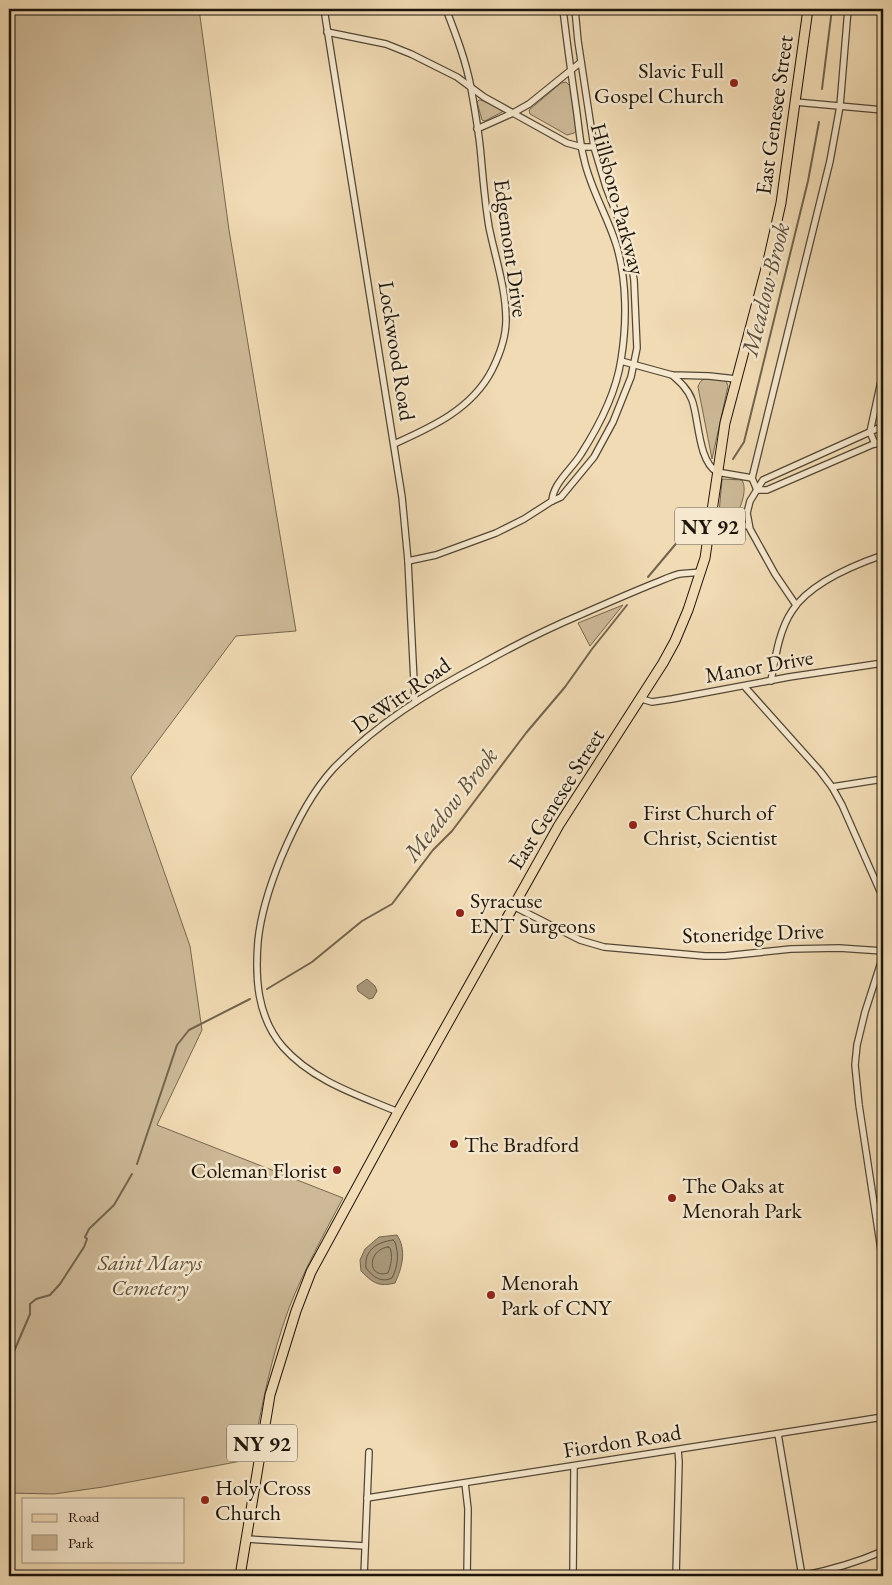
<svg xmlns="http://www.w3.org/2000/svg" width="892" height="1585" viewBox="0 0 892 1585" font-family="'EB Garamond',serif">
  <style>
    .green { fill: #cdb997; stroke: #756750 }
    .water { fill: #a9987a; stroke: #71644d }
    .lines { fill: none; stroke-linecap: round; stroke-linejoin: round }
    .shore { stroke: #635642; stroke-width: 1 }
    .stream { stroke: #71644d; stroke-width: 2 }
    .minor-casing { stroke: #524634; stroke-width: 8 }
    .primary-casing { stroke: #1d150a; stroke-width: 11 }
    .minor { stroke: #f6e8ce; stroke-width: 5.5 }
    .primary { stroke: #f1dbb4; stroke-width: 9 }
    .poi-dot { fill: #8f2418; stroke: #f6e8ce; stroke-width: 2 }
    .labels { text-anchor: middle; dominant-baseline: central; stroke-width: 5; stroke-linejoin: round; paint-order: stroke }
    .shield { fill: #f6e8ce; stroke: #5e5445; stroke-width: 1 }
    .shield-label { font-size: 21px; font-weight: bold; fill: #1d150a }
    .poi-label { font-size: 22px; fill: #1d150a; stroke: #f6e8ce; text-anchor: start }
    .street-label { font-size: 22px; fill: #1d150a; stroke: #f6e8ce }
    .park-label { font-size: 22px; font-style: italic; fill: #5b4e3b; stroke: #f6e8ce }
    .water-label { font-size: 24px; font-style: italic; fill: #5c503c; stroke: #f6e8ce }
  </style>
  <rect width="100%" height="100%" fill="#f1dbb4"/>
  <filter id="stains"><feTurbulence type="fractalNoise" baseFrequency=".004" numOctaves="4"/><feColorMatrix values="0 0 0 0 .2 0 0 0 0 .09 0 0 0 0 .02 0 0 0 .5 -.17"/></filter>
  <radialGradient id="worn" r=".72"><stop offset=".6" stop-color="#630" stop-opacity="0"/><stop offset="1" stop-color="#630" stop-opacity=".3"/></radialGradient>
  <g class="green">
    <path d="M9 9H199L229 230 296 631 236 636 131 777 190 946 202 1030 157 1125 343 1198C324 1234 304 1270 289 1308 271 1357 261 1408 252 1459L103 1487 54 1494 9 1493Z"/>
    <polygon points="566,82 571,87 577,131 574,133 567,135 530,114 529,110 561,83"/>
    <polygon points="479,100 481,100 504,111 485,121 482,120 477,102"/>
    <path d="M710 378 726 381 728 386 712 459 698 387C700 380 703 379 710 378Z"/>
    <path d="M723 479 742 480C748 491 740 507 736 517L732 519 722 518 719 513 722 480Z"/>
    <polygon points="623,605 590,646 578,623"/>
  </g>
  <g class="water">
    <polygon points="367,979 375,986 377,991 373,998 369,999 358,991 357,986"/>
    <path d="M397 1235C407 1250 402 1268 395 1283 378 1287 373 1283 361 1271L360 1260 365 1249 379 1237Z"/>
  </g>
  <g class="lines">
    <g class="shore">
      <path d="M393 1240 395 1242C399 1255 398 1266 392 1278 381 1283 373 1277 366 1268 364 1250 377 1242 393 1240Z"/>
      <path d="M388 1247 390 1248C393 1256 391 1265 388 1273 367 1279 367 1250 388 1247Z"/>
    </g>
    <g class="stream">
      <polyline points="822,89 832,9"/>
      <polyline points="733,459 744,442 808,181 819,122"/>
      <polyline points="648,577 690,527"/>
      <polyline points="267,989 312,962 362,921 392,904 433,850 452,831 526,733 565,687 592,649 627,605"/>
      <polyline points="137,1164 177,1045 189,1030 250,999"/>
      <polyline points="9,1363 30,1314 30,1304 36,1299 50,1295 60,1284 84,1247 87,1239 85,1237 89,1229 114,1205 132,1174"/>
    </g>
    <g class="minor-casing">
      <g id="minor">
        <polyline points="324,9 402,497 408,561 415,702"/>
        <polyline points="327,32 386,44 411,54 457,77 484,97 567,143 582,147 594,147"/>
        <polyline points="795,102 883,110"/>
        <polyline points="477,129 513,113 529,104 581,62"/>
        <polyline points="621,361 672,375 709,376 736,379"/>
        <path d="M672 375C680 382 688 389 692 400 699 419 698 461 717 472L752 478"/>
        <path d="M394 444C432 427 472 409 492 370 499 356 506 336 506 320 506 288 495 257 489 227 485 203 483 179 481 156 479 133 475 110 471 88 466 61 456 35 446 9"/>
        <polyline points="875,444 870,432 883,372"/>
        <polyline points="757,490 752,478 830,161 840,106 848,9"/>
        <polyline points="757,490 767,490 883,440"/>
        <path d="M552 501C553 483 572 469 581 454 599 426 616 393 621 360 627 324 627 279 616 244 607 215 590 188 584 159 580 144 579 129 577 114 572 79 567 44 563 9"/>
        <polyline points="710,523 749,526"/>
        <polyline points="408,561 436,555 496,533 524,519 552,501 561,497 594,457 613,422 631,377 637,348 634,280 629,246 606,187 594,147 578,41 575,9"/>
        <polyline points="796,605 775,574 750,529 747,513 750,501 763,480 883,426"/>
        <path d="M771 681C775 659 779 630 792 611 809 584 854 565 883 555"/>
        <polyline points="745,687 820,771 832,787 842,805 883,898"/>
        <polyline points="642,699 652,702 672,699 789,677 883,663"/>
        <polyline points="832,787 883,779"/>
        <polyline points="513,906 580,940 604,947 705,956 725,956 791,949 839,948 883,951"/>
        <polyline points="883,956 865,1012 857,1045 855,1065 859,1105 883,1263"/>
        <path d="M398 1112C358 1095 313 1081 283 1047 257 1017 255 978 258 941 261 912 270 885 281 858 294 827 310 794 333 769 376 724 428 692 483 663 515 645 547 629 580 615 605 604 630 593 655 583 663 580 671 576 679 574 686 573 694 573 701 572"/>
        <polyline points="778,1434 802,1576"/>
        <polyline points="465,1483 468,1509 467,1576"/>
        <polyline points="367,1498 883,1417"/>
        <polyline points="246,1539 365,1546"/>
        <polyline points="364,1576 369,1452"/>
        <polyline points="573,1576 574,1466"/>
        <polyline points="676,1576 679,1462 678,1450"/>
        <path d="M801 1576C831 1570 856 1563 883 1551"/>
      </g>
    </g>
    <g class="primary-casing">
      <polyline id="primary" points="240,1576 270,1395 296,1311 311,1272 398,1112 559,825 663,663 675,641 688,610 705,558 725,423 768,261 781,203 808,9"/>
    </g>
    <use href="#minor" class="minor"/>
    <use href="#primary" class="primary"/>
  </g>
  <g class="poi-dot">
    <circle cx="734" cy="83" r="5"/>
    <circle cx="633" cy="825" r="5"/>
    <circle cx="460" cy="913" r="5"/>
    <circle cx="454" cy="1144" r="5"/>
    <circle cx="337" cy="1170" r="5"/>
    <circle cx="672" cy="1198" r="5"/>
    <circle cx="491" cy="1295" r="5"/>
    <circle cx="205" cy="1500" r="5"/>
  </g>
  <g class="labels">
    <g class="shield">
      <rect x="675" y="507.5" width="70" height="37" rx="4"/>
      <rect x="227" y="1424.5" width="70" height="37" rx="4"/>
    </g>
    <g class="shield-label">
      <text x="710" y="526">NY 92</text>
      <text x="262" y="1443">NY 92</text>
    </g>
    <g class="poi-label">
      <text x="724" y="70" text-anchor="end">Slavic Full<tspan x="724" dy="25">Gospel Church</tspan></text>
      <text x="643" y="812">First Church of<tspan x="643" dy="25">Christ, Scientist</tspan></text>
      <text x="470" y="900">Syracuse<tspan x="470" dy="25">ENT Surgeons</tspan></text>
      <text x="464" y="1144">The Bradford</text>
      <text x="327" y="1170" text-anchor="end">Coleman Florist</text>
      <text x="682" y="1185">The Oaks at<tspan x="682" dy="25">Menorah Park</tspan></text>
      <text x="501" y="1282">Menorah<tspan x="501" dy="25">Park of CNY</tspan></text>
      <text x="215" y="1487">Holy Cross<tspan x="215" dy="25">Church</tspan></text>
    </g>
    <g class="street-label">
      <text transform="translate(774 115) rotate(-82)">East Genesee Street</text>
      <text transform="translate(618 199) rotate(75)">Hillsboro Parkway</text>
      <text transform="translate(511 248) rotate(82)">Edgemont Drive</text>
      <text transform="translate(397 351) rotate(81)">Lockwood Road</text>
      <text transform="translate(759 666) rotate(-10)">Manor Drive</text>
      <text transform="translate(401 695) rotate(-35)">DeWitt Road</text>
      <text transform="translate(556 799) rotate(-58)">East Genesee Street</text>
      <text transform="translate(753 933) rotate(-2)">Stoneridge Drive</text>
      <text transform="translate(622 1441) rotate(-9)">Fiordon Road</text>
    </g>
    <g class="park-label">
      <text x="150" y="1262">Saint Marys<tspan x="150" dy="25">Cemetery</tspan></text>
    </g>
    <g class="water-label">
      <text transform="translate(765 289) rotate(-76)">Meadow Brook</text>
      <text transform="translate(450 804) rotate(-52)">Meadow Brook</text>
    </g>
  </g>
  <rect width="892" height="1585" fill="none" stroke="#f1dbb4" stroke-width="30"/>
  <rect x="10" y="10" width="872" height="1565" fill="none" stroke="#1d150a" stroke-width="2.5"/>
  <rect x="15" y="15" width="862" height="1555" fill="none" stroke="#1d150a"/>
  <rect x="22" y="1498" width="162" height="65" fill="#f6e8ce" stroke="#9f9480"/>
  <rect x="32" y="1514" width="25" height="8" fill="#f1dbb4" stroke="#9f9480"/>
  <text x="68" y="1522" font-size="15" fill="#1d150a">Road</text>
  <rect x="32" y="1535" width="25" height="15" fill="#cdb997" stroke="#9f9480"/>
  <text x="68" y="1548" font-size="15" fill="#1d150a">Park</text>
  <rect width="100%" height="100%" filter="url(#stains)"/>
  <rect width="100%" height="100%" fill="url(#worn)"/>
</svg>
